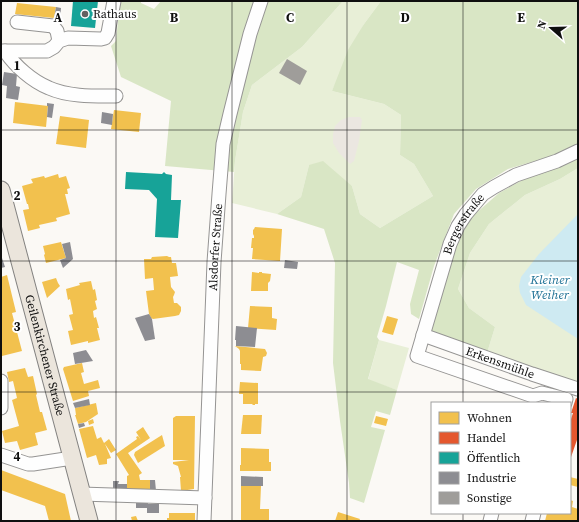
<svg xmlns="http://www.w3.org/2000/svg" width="579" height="522" viewBox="0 0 579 522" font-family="'Source Serif 4',serif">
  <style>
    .green { fill: #e8efd7 }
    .forest { fill: #d9e6c5 }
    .plaza { fill: #ebe7e1 }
    .water { fill: #ceeaf2 }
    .homes { fill: #f2c14e }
    .shops { fill: #e4572e }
    .public { fill: #17a398 }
    .industry { fill: #8d8d92 }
    .building { fill: #9f9d9a }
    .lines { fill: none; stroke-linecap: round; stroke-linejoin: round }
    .minor-casing { stroke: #959493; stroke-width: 15 }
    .major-casing { stroke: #838280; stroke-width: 19 }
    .minor { stroke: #fefefe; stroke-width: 13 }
    .major { stroke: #ebe5dc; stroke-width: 17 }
    .grid { fill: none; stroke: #0f0f0f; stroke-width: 1; stroke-opacity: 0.55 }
    .poi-dot { fill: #626160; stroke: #fff; stroke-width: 1.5 }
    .labels { text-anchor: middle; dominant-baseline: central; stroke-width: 4; stroke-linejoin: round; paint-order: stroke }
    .poi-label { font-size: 12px; fill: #0f0f0f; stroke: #fff; text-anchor: start }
    .street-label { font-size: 12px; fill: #0f0f0f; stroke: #fff }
    .water-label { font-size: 13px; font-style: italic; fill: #227397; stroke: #fff }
    .grid-label { font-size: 13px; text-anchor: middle; font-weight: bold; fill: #0f0f0f; stroke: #fff; stroke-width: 4; stroke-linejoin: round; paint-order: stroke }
  </style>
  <rect width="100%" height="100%" fill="#fbf9f5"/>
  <g class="green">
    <polygon points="343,1 381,1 364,24 332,91 384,104 401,115 400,155 414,164 433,196 380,228 360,214 352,186 309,165 301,197 277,214 232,203 235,161 243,112 252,85 302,47"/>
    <polygon points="578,168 578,385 487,353 495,327 469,308 458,289 470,253 489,224 525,195 560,179"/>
    <polygon points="379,340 409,348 397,390 368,380"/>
  </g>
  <g class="forest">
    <polygon points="120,1 141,1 141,3 154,9 161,1 343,1 302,47 252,85 243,112 235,161 234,172 165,166 171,101 121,77 111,46 116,41"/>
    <polygon points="381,1 578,1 578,147 572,150 508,169 476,189 454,214 434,266 419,319 411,314 410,304 419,270 397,262 386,306 377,337 379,340 368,379 397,390 390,415 376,411 371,427 385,430 364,503 350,498 349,483 340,421 333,363 335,263 324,229 277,214 301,197 309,165 323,161 352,186 360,214 380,228 433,196 414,164 400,155 401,115 384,104 332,91 348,50 364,24"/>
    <polygon points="578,157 578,168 560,179 525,195 489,224 470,253 458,289 469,308 495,327 487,353 430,332 458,238 466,222 499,193 528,177"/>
  </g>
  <polygon class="plaza" points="349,117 360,117 362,120 359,141 354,161 350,164 339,153 333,143 333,134 335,126 341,120"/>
  <polygon class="water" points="578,214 578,339 526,305 520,293 519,286 521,277 539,254"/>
  <g class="homes">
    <polygon points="17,3 56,7 54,18 15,14"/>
    <polygon points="15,102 48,106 46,127 13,123"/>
    <polygon points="114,110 141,113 139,132 111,129"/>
    <polygon points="60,116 89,120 86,148 56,144"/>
    <polygon points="58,174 59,178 66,176 70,188 67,189 68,194 65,194 70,214 56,218 57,221 39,225 40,228 28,231 23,210 29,209 28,204 27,204 22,186 33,183 31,179 44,176 45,178"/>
    <polygon points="255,227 282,229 280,261 252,259 253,248 251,248 252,238 254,238 254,236 253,234 253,230 254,229"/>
    <polygon points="61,242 66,258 46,263 44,255 45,254 43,246"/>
    <polygon points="167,256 169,257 171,257 172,263 176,263 178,276 170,277 171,287 175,292 174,295 173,297 174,303 177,303 181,307 181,311 179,315 175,316 153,319 151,318 149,314 146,291 154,290 153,278 145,279 144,259 151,259 152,257"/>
    <polygon points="252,272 259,273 259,272 262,272 262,273 271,274 270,281 268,283 268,291 251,291"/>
    <polygon points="7,275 16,312 12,313 22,351 2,356 1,351 1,277"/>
    <polygon points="56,278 58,283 60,286 47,298 42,282"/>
    <polygon points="91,281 93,290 95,289 97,300 95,301 97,309 93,311 94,318 96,317 99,328 97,328 100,340 88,343 88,341 71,345 68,331 73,330 69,315 73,314 70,299 68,300 66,289 80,285 79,283"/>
    <polygon points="250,306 272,307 272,318 277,319 276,330 248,328"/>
    <polygon points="387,316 398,319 393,335 382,332"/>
    <polygon points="235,346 265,349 267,353 266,356 263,357 261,371 241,370 241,364 240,364 240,351 239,349"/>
    <polygon points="82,363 84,372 81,373 84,384 98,380 100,388 88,391 89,396 73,401 63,369 64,367"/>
    <polygon points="25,368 28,377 33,376 37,394 36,395 40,412 42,412 47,430 35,433 38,445 20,450 17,441 5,443 2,431 19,426 12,400 17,398 13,381 9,382 7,372"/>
    <polygon points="240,382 258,383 258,404 255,404 255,405 252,405 253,404 243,404 243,394 239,394"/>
    <polygon points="96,403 98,414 86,422 78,424 75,415 76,415 75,408"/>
    <polygon points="243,415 262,415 261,434 241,434"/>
    <polygon points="176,416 195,416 194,489 181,491 180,477 181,477 178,466 173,464 173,462 189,460 173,460 173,418"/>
    <polygon points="376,416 388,419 386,426 374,423"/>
    <polygon points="93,419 94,423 89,425 88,421"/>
    <polygon points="93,426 97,439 101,437 104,443 109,439 116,450 111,453 105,444 111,458 107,459 107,464 99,465 96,455 87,458 79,429"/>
    <polygon points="143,427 150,438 128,453 142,473 139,475 140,480 150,480 150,491 127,491 127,476 129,475 116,454 137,439 136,437 138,436 141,440 136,432"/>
    <polygon points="162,435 165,446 138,463 134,455 135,452"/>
    <polygon points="241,448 269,449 269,462 271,462 271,471 240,471 240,465 241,465"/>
    <polygon points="1,470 65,494 71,521 49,521 45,506 1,490"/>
    <polygon points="570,477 578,479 578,487 570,485"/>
    <polygon points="241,486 261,486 260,509 269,509 269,521 241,521"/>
    <polygon points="570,500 573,501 572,507 578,509 578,521 545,521 547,513 570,513"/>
    <polygon points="338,512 360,519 359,521 335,521"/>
    <polygon points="169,513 195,513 195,521 167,521 167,518 169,518"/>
    <polygon points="136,516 138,521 132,521 131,517"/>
  </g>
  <polygon class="shops" points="576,398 578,399 578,437 570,460 570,422 573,413 571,413"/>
  <g class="public">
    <polygon points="73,1 98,1 95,28 71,26"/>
    <polygon points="126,172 162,174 164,172 166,174 172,175 171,200 181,200 178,238 155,237 157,199 149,190 125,189"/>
  </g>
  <g class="industry">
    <polygon points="56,7 61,8 60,19 54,18"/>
    <polygon points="4,72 17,74 16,86 20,87 18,100 6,98 7,86 2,85"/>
    <polygon points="47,103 54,104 52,118 47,117 48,106 47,106"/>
    <polygon points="102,112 113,114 112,125 101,123"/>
    <polygon points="70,242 73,259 63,268 60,260 66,258 62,244"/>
    <polygon points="1,258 2,258 5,267 1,268"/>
    <polygon points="285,260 298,262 297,269 284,268"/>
    <polygon points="149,314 152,319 155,339 145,341 135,318"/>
    <polygon points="236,326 257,328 255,347 236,346 236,340 235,340"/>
    <polygon points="86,350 93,361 75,364 73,353"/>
    <polygon points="89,399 90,405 75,408 73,403"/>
    <polygon points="84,423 85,426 79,428 78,424"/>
    <polygon points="241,476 263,477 263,486 241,486"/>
    <polygon points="150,480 155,480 156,491 150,491"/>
    <polygon points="113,481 119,481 118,484 127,484 127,491 113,491"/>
    <polygon points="136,502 148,502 148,504 159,504 159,513 147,513 147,508 136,508"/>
  </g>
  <polygon class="building" points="287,59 307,71 300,85 279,73"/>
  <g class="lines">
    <g class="minor-casing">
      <g id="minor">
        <polyline points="17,22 53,26 57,31 59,41"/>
        <path d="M1 51H5C15 66 32 81 49 88 69 97 95 96 116 96"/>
        <polyline points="5,51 47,51 54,47 59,41 68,38 101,39 105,38 108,33 114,1"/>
        <path id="s1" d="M423 335 532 374 578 389"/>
        <path id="s2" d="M565 403 566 399 542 393 533 396 417 356 450 244 458 226 466 214 483 194 494 187 516 175 557 161 578 151"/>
        <polyline points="1,408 1,381"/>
        <polyline points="1,455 28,464 33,464 72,458"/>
        <polyline points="81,494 205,498"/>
        <path id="s3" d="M204 521 214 262 219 194 223 144 230 114 250 34 261 1"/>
        <polyline points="490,521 492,513"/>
        <polyline points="532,521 534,513"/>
      </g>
    </g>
    <g class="major-casing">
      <g id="major">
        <path id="s4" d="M1 190 89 521"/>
      </g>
    </g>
    <use href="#minor" class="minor"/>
    <use href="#major" class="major"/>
  </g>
  <path class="grid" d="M116 1V521M232 1V521M347 1V521M463 1V403M1 130H578M1 261H578M1 392H578M463 513V521"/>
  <circle class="poi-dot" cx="85" cy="14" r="4"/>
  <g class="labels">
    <g class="poi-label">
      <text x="93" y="14">Rathaus</text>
    </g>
    <g class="street-label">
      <text stroke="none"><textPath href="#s2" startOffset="302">Bergerstraße</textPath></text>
      <text stroke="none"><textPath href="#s3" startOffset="274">Alsdorfer Straße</textPath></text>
      <text stroke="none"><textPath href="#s4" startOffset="171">Geilenkirchener Straße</textPath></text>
      <text stroke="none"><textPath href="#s1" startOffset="82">Erkensmühle</textPath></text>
    </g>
    <g class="water-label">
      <text x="550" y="279">Kleiner<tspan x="550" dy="15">Weiher</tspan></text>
    </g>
  </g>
  <g class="grid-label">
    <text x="58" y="22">A</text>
    <text x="174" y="22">B</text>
    <text x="290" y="22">C</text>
    <text x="405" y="22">D</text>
    <text x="521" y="22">E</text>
    <text x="17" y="70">1</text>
    <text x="17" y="200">2</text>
    <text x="17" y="331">3</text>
    <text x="17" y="461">4</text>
  </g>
  <rect width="579" height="522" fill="none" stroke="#0f0f0f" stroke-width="4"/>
  <rect x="431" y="402" width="140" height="112" fill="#ffffff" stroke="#9f9f9f"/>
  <rect x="439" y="412" width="20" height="12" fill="#f2c14e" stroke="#9f9f9f"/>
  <text x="467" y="422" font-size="12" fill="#0f0f0f">Wohnen</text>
  <rect x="439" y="432" width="20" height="12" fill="#e4572e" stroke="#9f9f9f"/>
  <text x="467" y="442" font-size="12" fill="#0f0f0f">Handel</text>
  <rect x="439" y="452" width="20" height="12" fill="#17a398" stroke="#9f9f9f"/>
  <text x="467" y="462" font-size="12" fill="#0f0f0f">Öffentlich</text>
  <rect x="439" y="472" width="20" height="12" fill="#8d8d92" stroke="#9f9f9f"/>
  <text x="467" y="482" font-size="12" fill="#0f0f0f">Industrie</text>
  <rect x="439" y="492" width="20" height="12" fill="#9f9d9a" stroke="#9f9f9f"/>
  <text x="467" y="502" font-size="12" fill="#0f0f0f">Sonstige</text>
  <g transform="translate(551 28) rotate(290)" stroke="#ffffff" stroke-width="3" paint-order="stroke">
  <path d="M0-3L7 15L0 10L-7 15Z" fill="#0f0f0f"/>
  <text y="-6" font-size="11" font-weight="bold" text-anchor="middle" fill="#0f0f0f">N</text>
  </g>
</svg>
